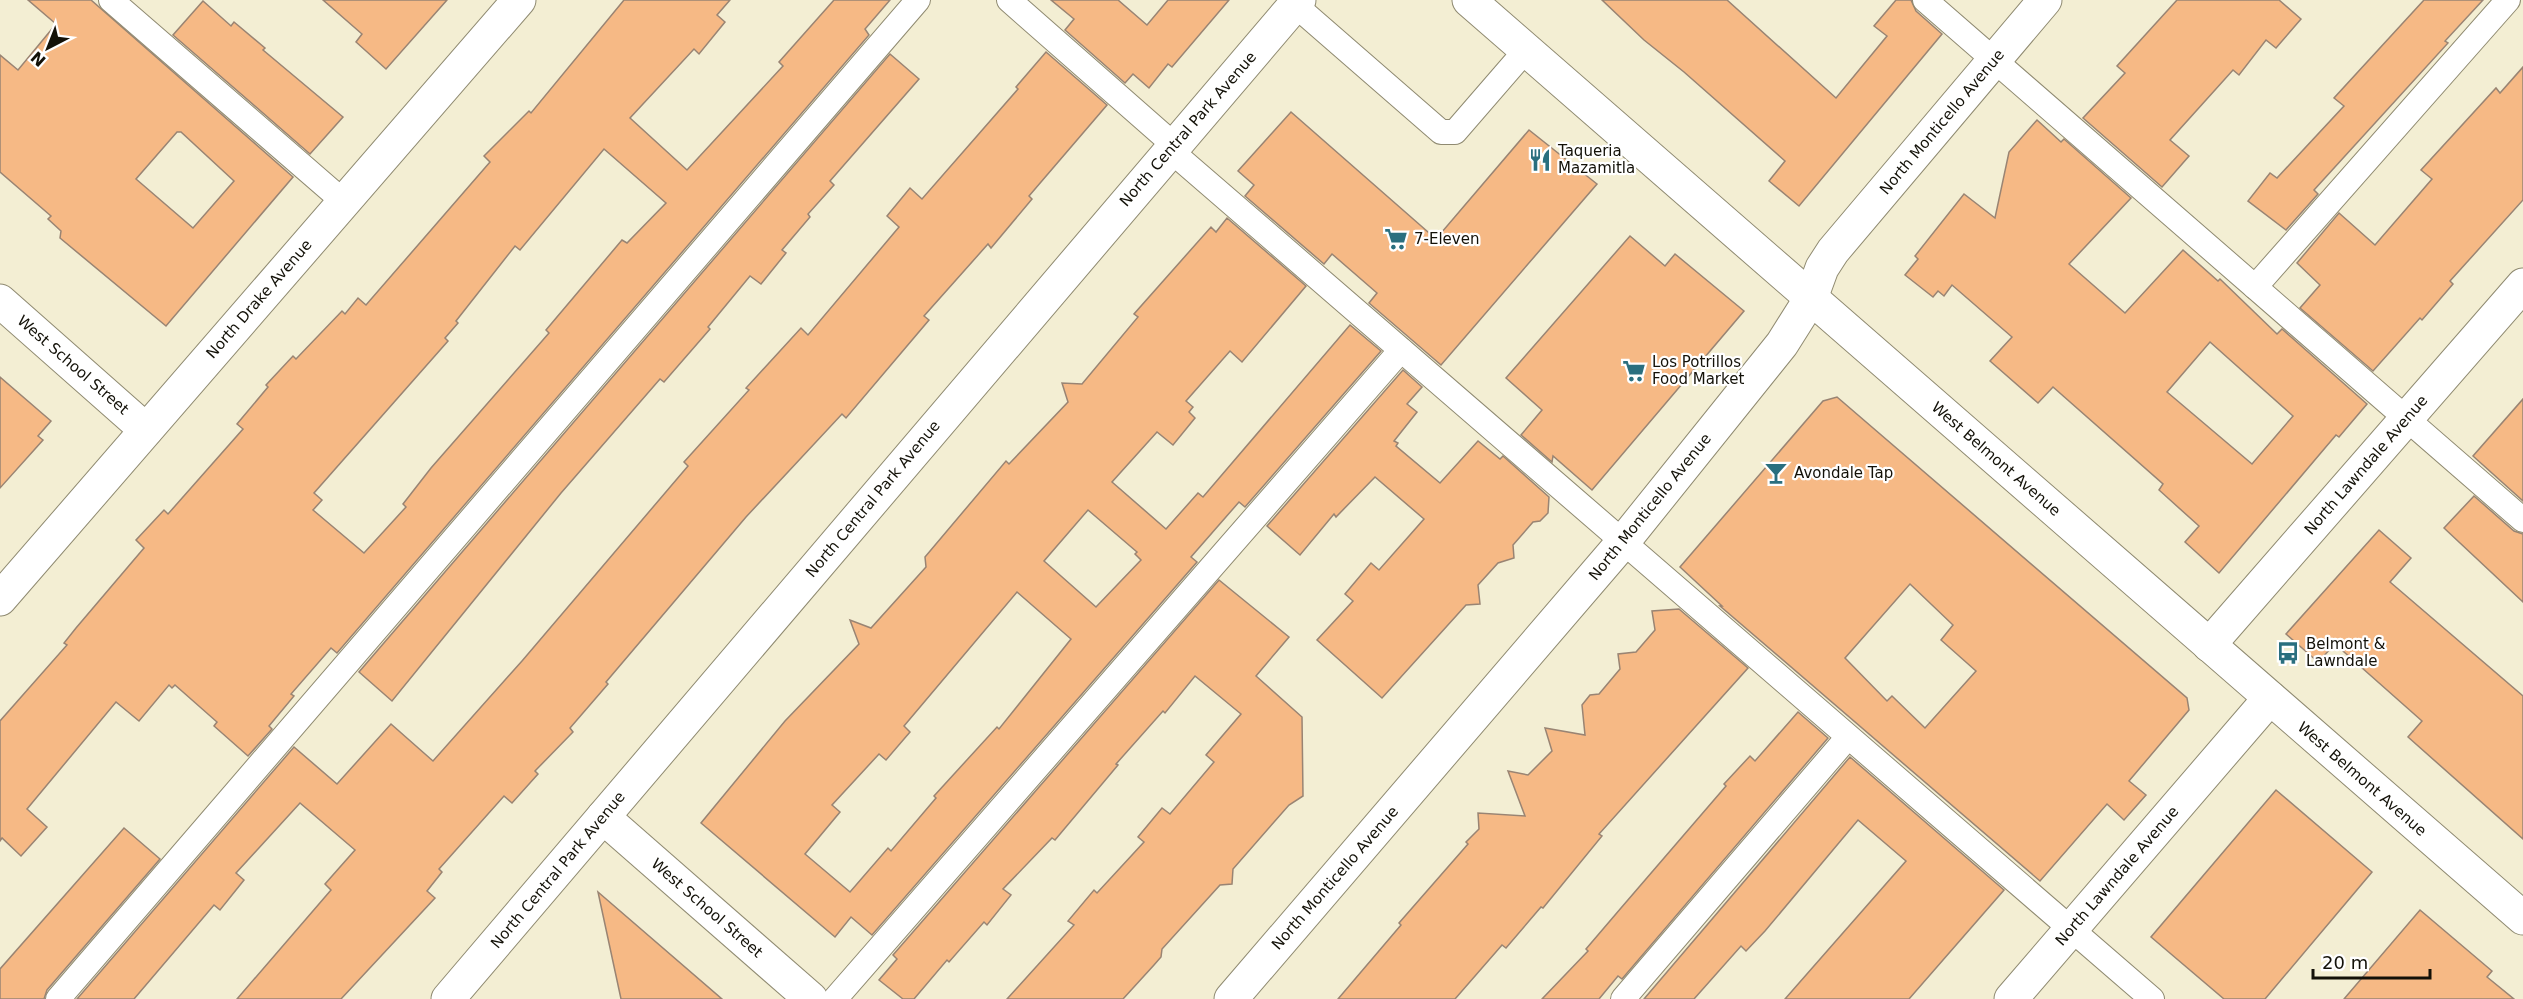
<svg xmlns="http://www.w3.org/2000/svg" width="2523" height="999" viewBox="0 0 2523 999" font-family="'DejaVu Sans',sans-serif">
  <style>
    .building { fill: #f6b985; stroke: #998473; stroke-width: 1.5; fill-rule: evenodd }
    .lines { fill: none; stroke-linecap: round; stroke-linejoin: round }
    .lane-casing { stroke: #8f8a71; stroke-width: 26 }
    .street-casing { stroke: #8f8a71; stroke-width: 35 }
    .secondary-casing { stroke: #8f8a71; stroke-width: 35 }
    .lane { stroke: #fff; stroke-width: 24 }
    .street { stroke: #fff; stroke-width: 33 }
    .secondary { stroke: #fff; stroke-width: 33 }
    .labels { text-anchor: middle; dominant-baseline: central; stroke-width: 4.5; stroke-linejoin: round; paint-order: stroke }
    .street-label { font-size: 15px; fill: #131108; stroke: #fff }
    .poi-label { font-size: 15px; fill: #131108; stroke: #fff; text-anchor: start }
  </style>
  <rect width="100%" height="100%" fill="#f3eed3"/>
  <g class="building">
    <path d="M28 0H91L293 177 166 326 60 238 61 231 48 219 51 216 0 172V55L18 70 56 24ZM177 132H181L234 181 193 228 136 179Z"/>
    <polygon points="323,0 447,0 386,69 356,42 362,34"/>
    <path d="M624 0H730L717 15 725 22 699 54 694 49 630 118 687 170 783 66 779 62 834 0H890L865 29 869 35 337 653 331 648 291 694 294 696 269 726 272 729 248 756 214 726 217 722 175 685 172 688 169 685 139 721 116 702 27 809 47 827 21 856 2 838 0 841V721L67 645 64 643 76 628 144 548 136 540 164 510 168 514 243 429 237 424 268 387 266 385 293 356 296 359 342 311 345 314 358 298 366 305 490 162 484 156 529 111 531 113ZM604 149 666 203 627 243 622 240 546 330 549 333 431 468 403 504 406 507 364 553 313 510 322 500 314 493 448 341 445 338 458 323 456 321 515 246 520 250Z"/>
    <polygon points="1051,0 1118,0 1147,25 1168,0 1229,0 1172,67 1168,64 1149,88 1133,74 1125,83 1065,30 1074,19"/>
    <polygon points="1602,0 1727,0 1836,98 1887,36 1874,26 1896,0 1911,0 1916,11 1942,34 1799,206 1769,181 1785,161 1684,72 1644,40"/>
    <polygon points="2177,0 2279,0 2301,19 2276,48 2266,40 2239,75 2233,70 2170,140 2189,156 2162,187 2083,118 2125,73 2117,66"/>
    <polygon points="2424,0 2483,0 2445,41 2448,43 2314,190 2318,194 2286,230 2248,201 2270,173 2277,178 2344,106 2334,98"/>
    <polygon points="203,1 231,26 234,22 265,48 263,50 343,117 310,154 173,35"/>
    <polygon points="1046,52 1107,105 1029,196 1032,199 991,248 988,244 924,316 929,320 846,418 842,414 746,517 606,682 608,684 570,728 573,732 535,771 538,774 512,803 504,796 439,869 442,872 427,891 435,898 341,999 237,999 331,890 325,884 355,850 300,803 236,873 244,880 220,910 214,905 134,999 77,999 294,747 337,784 391,724 433,761 522,661 688,466 684,462 749,390 746,388 801,328 808,335 899,227 887,216 910,188 922,199 1018,89 1016,87"/>
    <polygon points="890,54 919,79 830,181 834,185 808,214 810,217 782,250 786,253 761,284 750,276 708,327 710,329 664,382 660,379 561,493 392,701 359,672"/>
    <polygon points="2523,67 2523,200 2450,281 2453,284 2422,320 2420,318 2373,371 2300,308 2320,285 2297,263 2339,213 2375,245 2432,179 2421,170 2496,88 2500,93"/>
    <polygon points="1291,112 1436,239 1529,130 1597,184 1441,365 1369,303 1377,293 1332,254 1324,264 1245,196 1254,185 1238,171"/>
    <path d="M2037 120 2061 142 2064 139 2131 198 2069 264 2125 313 2183 250 2218 281 2220 279 2277 334 2282 329 2367 404 2339 437 2336 435 2219 573 2185 542 2199 526 2159 490 2163 484 2053 387 2038 403 1990 361 2012 337 1952 285 1944 296 1938 291 1933 297 1905 275 1918 259 1915 256 1964 194 1995 218 2009 152ZM2210 342 2293 416 2252 464 2167 392Z"/>
    <path d="M1227 218 1306 286 1242 362 1230 351 1186 401 1193 407 1189 412 1195 418 1173 445 1157 432 1112 482 1166 529 1198 493 1203 497 1350 325 1381 351 1245 507 1239 502 1191 557 1197 562 872 935 851 917 835 937 701 823 785 721 859 644 850 620 871 628 926 567 925 557 1006 461 1009 464 1068 402 1062 383 1082 384 1138 317 1134 314 1211 227 1216 232ZM1088 510 1137 552 1135 554 1141 560 1096 607 1044 561ZM1017 592 1071 639 999 729 997 727 934 796 936 798 891 851 888 848 850 892 805 854 840 812 832 805 879 754 886 760 910 732 904 726Z"/>
    <polygon points="1630,236 1665,266 1675,254 1744,311 1592,490 1553,456 1552,462 1521,435 1542,410 1506,378"/>
    <polygon points="1403,370 1422,387 1407,404 1417,412 1394,441 1398,443 1396,446 1440,483 1478,441 1500,459 1503,456 1549,497 1548,513 1540,521 1533,522 1513,545 1514,558 1498,563 1478,585 1480,604 1466,605 1382,698 1317,640 1353,601 1345,594 1371,563 1379,570 1424,519 1375,477 1336,517 1334,514 1300,555 1267,526"/>
    <polygon points="0,377 51,421 38,436 43,440 0,488"/>
    <path d="M1837 397 2187 698 2189 710 2129 781 2146 795 2124 820 2107 804 2040 881 1720 606H1722L1680 567 1823 401ZM1910 584 1953 625 1941 640 1976 671 1925 728 1892 696 1887 701 1845 658Z"/>
    <polygon points="2523,399 2523,501 2473,456"/>
    <polygon points="2474,496 2514,531 2523,534 2523,602 2444,528"/>
    <polygon points="2379,530 2411,558 2390,582 2523,696 2523,839 2408,737 2422,721 2335,644 2318,662 2286,634"/>
    <polygon points="1219,580 1289,637 1256,676 1302,717 1303,796 1289,805 1233,869 1232,884 1220,885 1162,949 1161,957 1154,965 1123,999 1007,999 1074,925 1068,921 1094,890 1097,893 1144,842 1138,837 1162,808 1170,814 1214,762 1206,755 1241,714 1195,676 1165,713 1163,711 1116,764 1118,765 1055,840 1052,838 1003,889 1011,895 987,925 984,922 949,962 947,960 914,999 903,999 879,980 897,959 893,955"/>
    <polygon points="1679,609 1748,668 1599,834 1602,836 1543,908 1541,907 1506,948 1502,945 1455,999 1338,999 1401,925 1399,923 1468,844 1466,842 1479,829 1478,813 1525,816 1508,771 1528,775 1552,751 1545,728 1585,735 1582,705 1590,695 1599,694 1620,669 1618,654 1636,652 1655,630 1652,611"/>
    <polygon points="1798,712 1828,738 1622,979 1618,976 1599,999 1542,999 1588,951 1586,949 1621,908 1726,786 1724,784 1750,756 1755,761"/>
    <polygon points="1850,757 2004,890 1909,999 1785,999 1906,861 1858,820 1765,931 1746,951 1741,946 1694,999 1644,999"/>
    <polygon points="2276,790 2372,872 2265,999 2224,999 2151,937"/>
    <polygon points="124,828 160,859 47,990 44,999 0,999 0,969"/>
    <polygon points="598,892 722,999 621,999"/>
    <polygon points="2420,910 2492,971 2487,977 2514,999 2344,999"/>
  </g>
  <g class="lines">
    <g class="lane-casing">
      <g id="lane">
        <polyline points="111,0 344,202"/>
        <polyline points="1009,0 1174,145"/>
        <polyline points="1925,0 2523,520"/>
        <polyline points="1295,5 1441,132 1455,132 1526,50"/>
        <polyline points="1170,150 2152,999"/>
        <polyline points="2255,287 2508,0"/>
        <polyline points="58,999 918,0"/>
        <polyline points="835,999 1401,350"/>
        <polyline points="1623,999 1848,737"/>
      </g>
    </g>
    <g class="street-casing">
      <g id="street">
        <polyline points="0,301 146,430"/>
        <polyline points="0,599 519,0"/>
        <polyline points="2209,645 2523,285"/>
        <polyline points="603,817 811,999"/>
        <polyline points="1231,999 1623,542 1782,344 1811,298 1822,268 1833,251 2045,0"/>
        <polyline points="2011,999 2270,698"/>
      </g>
    </g>
    <g class="secondary-casing">
      <g id="secondary">
        <polyline points="1469,0 2523,918"/>
        <polyline points="448,999 1299,0"/>
      </g>
    </g>
    <use href="#lane" class="lane"/>
    <use href="#street" class="street"/>
    <use href="#secondary" class="secondary"/>
  </g>
  <defs>
    <g id="restaurant-bare" transform="scale(1.8)"><path d="M-5-6h1v4h1v-4h1v4h1v-4h1v5L-1.5 .5V6h-2V.5L-5-1ZM5-6V6H3V1.5H1.5Q1.5-4 5-6Z" fill="#2a6f7f" stroke="#fff" stroke-width="2.5" paint-order="stroke"/></g>
    <g id="supermarket-bare" transform="scale(1.8)"><path d="M-6-5.5h2.5l.6 2H6L4.5 2H-2.5L-4.4-4H-6ZM-1.5 3.2a1.3 1.3 0 1 0 .1 0ZM3 3.2a1.3 1.3 0 1 0 .1 0Z" fill="#2a6f7f" stroke="#fff" stroke-width="2.5" paint-order="stroke"/></g>
    <g id="bar-bare" transform="scale(1.8)"><path d="M-6-5H6L.8 .8V4.5H3.5V6h-7V4.5H-.8V.8Z" fill="#2a6f7f" stroke="#fff" stroke-width="2.5" paint-order="stroke"/></g>
    <g id="bus-bare" transform="scale(1.8)"><path d="M-5-6H5V4H4V6H2V4H-2V6H-4V4H-5ZM-3.5-4V0h7V-4ZM-3.5 1.2v1.5H-2V1.2ZM2 1.2v1.5H3.5V1.2Z" fill="#2a6f7f" stroke="#fff" stroke-width="2.5" paint-order="stroke"/></g>
  </defs>
  <g fill-rule="evenodd">
    <use href="#restaurant-bare" x="1540" y="160"/>
    <use href="#supermarket-bare" x="1396" y="239"/>
    <use href="#supermarket-bare" x="1634" y="371"/>
    <use href="#bar-bare" x="1776" y="473"/>
    <use href="#bus-bare" x="2288" y="653"/>
  </g>
  <g class="labels">
    <g class="street-label">
      <text transform="translate(1942 122) rotate(-50)">North Monticello Avenue</text>
      <text transform="translate(1188 129) rotate(-49)">North Central Park Avenue</text>
      <text transform="translate(259 299) rotate(-49)">North Drake Avenue</text>
      <text transform="translate(73 365) rotate(41)">West School Street</text>
      <text transform="translate(1996 459) rotate(41)">West Belmont Avenue</text>
      <text transform="translate(2366 465) rotate(-49)">North Lawndale Avenue</text>
      <text transform="translate(873 499) rotate(-50)">North Central Park Avenue</text>
      <text transform="translate(1650 507) rotate(-51)">North Monticello Avenue</text>
      <text transform="translate(2362 779) rotate(41)">West Belmont Avenue</text>
      <text transform="translate(558 870) rotate(-50)">North Central Park Avenue</text>
      <text transform="translate(2117 876) rotate(-49)">North Lawndale Avenue</text>
      <text transform="translate(1335 878) rotate(-49)">North Monticello Avenue</text>
      <text transform="translate(707 908) rotate(41)">West School Street</text>
    </g>
    <g class="poi-label">
      <text x="1558" y="151">Taqueria<tspan x="1558" dy="17">Mazamitla</tspan></text>
      <text x="1414" y="239">7-Eleven</text>
      <text x="1652" y="362">Los Potrillos<tspan x="1652" dy="17">Food Market</tspan></text>
      <text x="1794" y="473">Avondale Tap</text>
      <text x="2306" y="644">Belmont &amp;<tspan x="2306" dy="17">Lawndale</tspan></text>
    </g>
  </g>
  <g transform="translate(48 48) rotate(222)" stroke="#ffffff" stroke-width="4.5" paint-order="stroke">
  <path d="M0-4.5L10 22L0 15L-10 22Z" fill="#131108"/>
  <text y="-9" font-size="16" font-weight="bold" text-anchor="middle" fill="#131108">N</text>
  </g>
  <path d="M2313 969v9h117v-9" fill="none" stroke="#131108" stroke-width="3"/>
  <text x="2322" y="969" font-size="18" fill="#131108" stroke="#ffffff" stroke-width="4.5" paint-order="stroke">20 m</text>
</svg>
